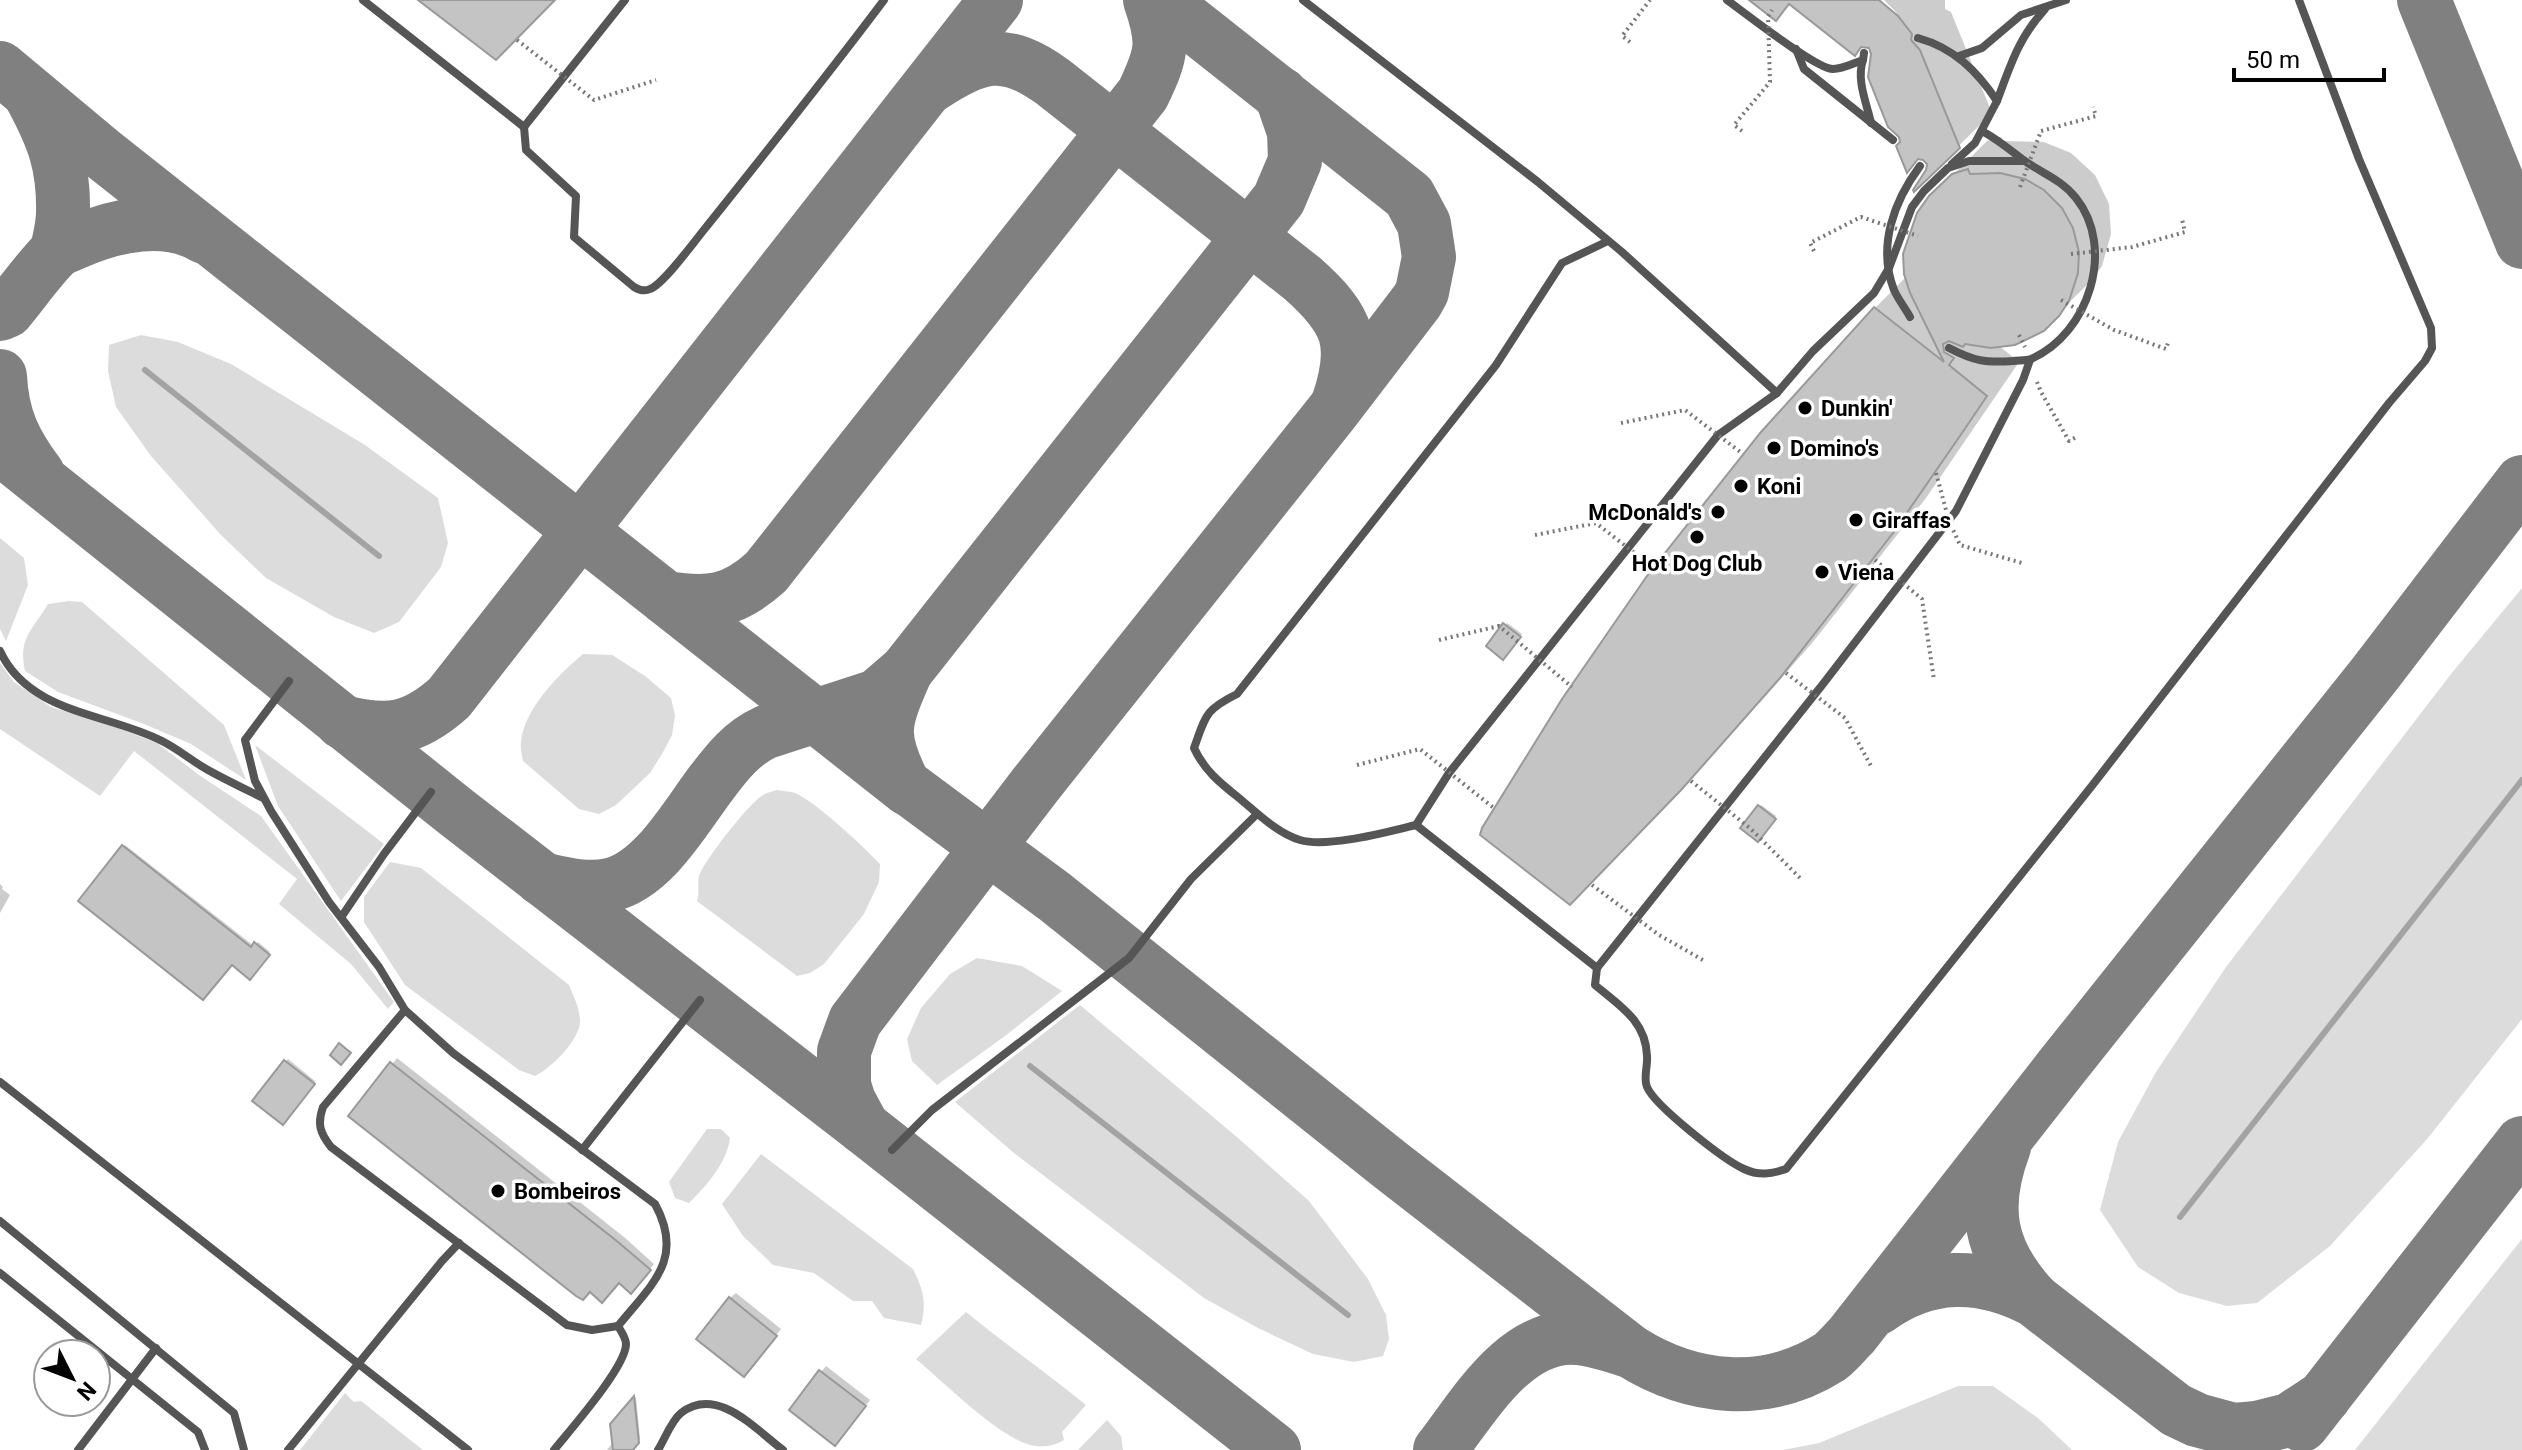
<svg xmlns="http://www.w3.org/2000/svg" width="2522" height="1450" viewBox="0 0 2522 1450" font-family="Roboto,sans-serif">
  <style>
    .green { fill: #dcdcdc }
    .shadow { fill: #0003 }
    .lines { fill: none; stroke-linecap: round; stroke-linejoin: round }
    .stream { stroke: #a3a3a3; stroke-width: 6 }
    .taxiway { stroke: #808080; stroke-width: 54 }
    .building { fill: #c4c4c4; stroke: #999; stroke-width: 2 }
    .path { stroke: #777; stroke-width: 4; stroke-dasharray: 2 4; stroke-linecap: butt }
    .lane { stroke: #555; stroke-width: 8 }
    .path-bridge { stroke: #777; stroke-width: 4; stroke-dasharray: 2 4; stroke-linecap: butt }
    .poi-dot { fill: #000; stroke: #fff; stroke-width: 3 }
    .labels { text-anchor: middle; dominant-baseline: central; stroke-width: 7; stroke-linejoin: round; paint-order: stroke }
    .poi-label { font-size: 22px; font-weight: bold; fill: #000; stroke: #fff; text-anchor: start }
  </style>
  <rect width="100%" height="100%" fill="#fff"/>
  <g class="green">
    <polygon points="141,335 178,342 231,364 365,445 438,498 448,543 441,567 399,622 374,633 334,617 266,578 221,535 151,456 116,407 108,371 109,345"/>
    <polygon points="0,538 24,558 28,585 6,641 0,629"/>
    <polygon points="2522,588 2522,1019 2428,1138 2330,1246 2257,1303 2227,1306 2179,1293 2138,1267 2100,1210 2118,1142 2156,1072 2226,967 2451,674"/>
    <path d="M69 601 82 602 224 725 246 780 191 744 144 724 58 692 25 671C18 638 32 631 48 604Z"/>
    <path d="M583 654 612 655 645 676 671 698 675 716 672 735 662 754 650 773 616 805 599 814 579 809 523 761C522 756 520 748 521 742 524 709 559 674 583 654Z"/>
    <polygon points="0,663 14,682 51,707 118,728 157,743 199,775 261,816 394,1002 388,1009 351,964 279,904 297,879 134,751 100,796 0,729"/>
    <polygon points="255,745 384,844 341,901 278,806"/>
    <path d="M776 790C782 791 789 791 795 793 816 802 863 846 880 864L879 882 864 914 824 964 810 973 797 976 697 901C700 893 697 883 699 876 704 861 750 802 763 795 767 792 772 792 776 790Z"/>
    <path d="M390 862 421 868 569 985C574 997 580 1009 580 1022 579 1041 551 1068 535 1076L519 1070 405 985 364 922V897Z"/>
    <polygon points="977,958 1022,966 1062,991 1005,1036 937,1085 912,1061 907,1039 921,1008 950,974"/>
    <polygon points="1080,1005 1238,1138 1309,1201 1368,1279 1386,1315 1389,1339 1383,1356 1354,1362 1313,1354 1258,1328 1204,1298 1014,1153 955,1102"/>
    <path d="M707 1129H721L730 1138C727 1163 706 1186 689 1203L675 1198 669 1182Z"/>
    <path d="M761 1154 913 1269C923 1289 927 1303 921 1325L884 1318 872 1301H853L814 1273 773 1265 743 1236 722 1204Z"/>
    <polygon points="2522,1239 2522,1450 2355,1450"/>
    <path d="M966 1312C1005 1344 1047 1373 1086 1405L1062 1432 1064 1440C1053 1447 1040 1448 1027 1444 996 1434 942 1381 916 1359Z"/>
    <polygon points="1958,1386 1993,1386 2038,1418 2072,1450 1783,1450 1819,1443"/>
    <polygon points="345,1393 354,1402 361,1401 423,1450 300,1450"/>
    <polygon points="1107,1420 1121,1436 1123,1450 1078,1450"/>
  </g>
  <g class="shadow">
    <polygon points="1752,0 1879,0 1894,16 1897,13 1884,0 1945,0 1945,9 1951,12 1992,113 1918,186 1928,171 1929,163 1902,142 1870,46 1791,3 1775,18"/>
    <polygon points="2001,137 2003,141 2044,142 2071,153 2095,175 2109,204 2111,234 2102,266 2092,280 2042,329 1998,345 2019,362 1926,498 1813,642 1715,753 1603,869 1875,308 1907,276 1931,197 1987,141"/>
    <polygon points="1507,623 1522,634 1503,657 1488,645"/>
    <polygon points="1761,805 1776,816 1758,839 1743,827"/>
    <polygon points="125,845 254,946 258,942 270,952 250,977 232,962 80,901"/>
    <polygon points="0,884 3,887 2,889 10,895 0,913"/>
    <polygon points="397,1058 624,1237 654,1264 636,1286 619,1281 351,1116"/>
    <polygon points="288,1059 315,1081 283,1123 255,1100"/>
    <polygon points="736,1293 781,1329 749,1369 730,1298"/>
    <polygon points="826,1366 870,1400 840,1438 821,1372"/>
    <polygon points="636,1397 640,1439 631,1450 607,1450 614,1441 613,1425"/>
  </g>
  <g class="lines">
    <g class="stream">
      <polyline points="145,370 379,556"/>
      <polyline points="1030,1066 1348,1315"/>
      <polyline points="2180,1217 2522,780"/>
    </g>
    <g class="taxiway">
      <polyline points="2424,0 2522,242"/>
      <polyline points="0,68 103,154 246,267 908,789"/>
      <path d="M931 86C978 55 1004 46 1053 82L1303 279C1349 320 1358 344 1338 403"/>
      <path d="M32 98C54 139 64 166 63 213 63 226 59 239 57 251"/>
      <path d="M0 314 7 311C23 292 38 270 55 253 61 248 70 245 77 242 115 225 166 214 204 237"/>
      <path d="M0 376C2 417 14 442 38 474"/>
      <polyline points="0,448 456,812 863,1127 1274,1450"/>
      <path d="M666 598C709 605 733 602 766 572L1143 94C1162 54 1165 43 1150 0"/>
      <path d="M906 671C884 722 878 734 904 785L1055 897 1389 1164 1630 1351C1692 1390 1766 1398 1830 1357 1838 1351 1845 1342 1852 1335L2063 1065 2374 675 2522 482"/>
      <path d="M342 722C389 733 413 730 449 698L996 0"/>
      <path d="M542 879C564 884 587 890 610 885 654 875 686 816 712 782 728 761 742 743 766 732L877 696 906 671 1279 199 1295 161 1294 132 1281 94"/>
      <polyline points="863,1127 849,1101 844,1085 844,1051 855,1021 1036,784 1333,411 1417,301 1422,292 1429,257 1424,224 1409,196 1161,0"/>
      <path d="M2004 1147C1981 1208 1989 1252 2034 1300"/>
      <path d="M1878 1308C1928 1272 1980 1272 2034 1300L2176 1410 2197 1420 2234 1430 2257 1428 2289 1420 2324 1397"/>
      <polyline points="2302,1425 2522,1143"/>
      <path d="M1440 1450C1473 1408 1515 1332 1578 1338 1595 1340 1610 1345 1626 1350"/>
    </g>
  </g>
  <g class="building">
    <polygon points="418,0 555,0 496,60"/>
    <polygon points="1749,0 1879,0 1898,16 1912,34 1911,40 1920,50 1960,148 1914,192 1913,190 1926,170 1927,164 1923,160 1918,159 1907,173 1896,146 1900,142 1899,137 1888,127 1868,77 1871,54 1869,48 1861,47 1855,56 1789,4 1776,21"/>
    <polygon points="1968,169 1970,174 2000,173 2025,179 2044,190 2062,208 2073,228 2079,252 2078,273 2069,301 2059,316 2044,331 2015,345 1991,348 1965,344 1963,347 1949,341 1943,344 1944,352 1954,358 1949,365 1987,396 1962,433 1893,533 1780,678 1682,789 1570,905 1480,835 1482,828 1562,699 1649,573 1761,432 1874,307 1944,362 1910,293 1904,274 1903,254 1917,213 1929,196 1952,174"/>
    <polygon points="1503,623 1521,637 1503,660 1486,646"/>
    <polygon points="1758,805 1776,819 1758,842 1740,828"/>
    <polygon points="122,845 251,947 254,942 270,955 250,980 232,965 203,1000 78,901"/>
    <polygon points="339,1043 351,1053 341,1065 330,1055"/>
    <polygon points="284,1060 315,1084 283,1125 252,1101"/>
    <polygon points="390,1062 618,1242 651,1270 631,1294 619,1283 602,1303 590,1292 583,1300 576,1296 348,1116"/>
    <polygon points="729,1297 777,1336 744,1377 696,1339"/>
    <polygon points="819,1370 866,1406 835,1446 789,1410"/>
    <polygon points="634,1396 639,1443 633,1450 613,1450 610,1424"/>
  </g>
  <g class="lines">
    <g class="path">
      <polyline points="1630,42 1622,36 1650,0"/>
      <polyline points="2019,335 2025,347"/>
      <polyline points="2037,382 2041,392 2069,441 2078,436"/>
    </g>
    <g class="lane">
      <polyline points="363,0 524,127 625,0"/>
      <path d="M1303 0 1538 182 1622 252 1777 393 1718 435 1449 773 1416 825C1386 832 1328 848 1300 840 1278 834 1256 812 1239 798 1220 783 1204 770 1194 748 1206 715 1205 710 1237 694L1496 365 1562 263 1608 241"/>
      <path d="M1727 0C1745 13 1816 69 1833 69 1843 69 1854 63 1863 60L1864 53"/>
      <path d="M1918 38C1954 48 1977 71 1997 101L1975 143 1952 164"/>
      <polyline points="1796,49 1804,69 1893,140"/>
      <polyline points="1959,56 1982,48 2021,15 2066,0"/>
      <path d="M1863 60C1856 80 1867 104 1871 123"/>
      <path d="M1997 101C2011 64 2018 39 2045 9"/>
      <path d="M524 127 526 150 576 196 574 237 634 287C639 290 644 292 650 289 664 284 696 239 707 226 767 151 827 76 884 0"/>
      <path d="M1910 317C1905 308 1898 299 1894 290 1877 246 1894 201 1920 166"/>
      <path d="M1949 348C1974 361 1985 363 2013 361 2018 360 2026 361 2031 359 2089 334 2116 248 2076 198 2061 179 2041 173 2022 159 2009 149 1997 139 1982 131"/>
      <polyline points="1777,393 1813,351 1874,293 1889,268 1912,207 1924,191 1948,168 1969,161 2024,161"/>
      <path d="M0 651C29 714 108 713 162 741 178 749 192 761 208 770 226 780 245 789 263 798"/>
      <path d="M289 681 245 740 255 781 271 811 329 902 379 967 405 1010 453 1053 655 1204C685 1259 652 1284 618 1326L592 1330 567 1325 331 1147C320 1133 317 1124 323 1107L405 1010"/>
      <polyline points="1416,825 1597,968 1823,684 1956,511 2023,380 2030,360"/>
      <polyline points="342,916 384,854 431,792"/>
      <path d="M1597 968 1595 985C1620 1006 1646 1021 1647 1056 1648 1066 1643 1078 1647 1087 1655 1106 1724 1160 1744 1169 1759 1176 1771 1174 1786 1169L2091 787 2389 403 2425 361 2432 348 2431 328 2359 159 2299 0"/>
      <polyline points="0,1082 468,1450"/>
      <polyline points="582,1150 700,1000"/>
      <polyline points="892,1150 932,1110 1129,958 1191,879 1257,814"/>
      <polyline points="0,1221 234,1413 244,1450"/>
      <polyline points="0,1273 198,1432 205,1450"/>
      <polyline points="78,1450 156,1348"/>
      <polyline points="288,1450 442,1261 459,1243"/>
      <path d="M554 1450C570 1430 626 1367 626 1344 626 1338 621 1331 618 1326"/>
      <path d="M658 1450C665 1439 671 1421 681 1413 717 1385 755 1429 783 1450"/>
    </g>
    <g class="path-bridge">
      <polyline points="517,40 594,100 656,80"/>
      <polyline points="1742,131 1734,125 1770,82 1768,17 1772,10"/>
      <polyline points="2020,187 2041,131 2096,116 2093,107"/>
      <polyline points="1814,251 1810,243 1861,217 1918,236"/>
      <polyline points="2071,254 2132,247 2185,232 2182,219"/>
      <polyline points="2061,300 2114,330 2166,349 2169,340"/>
      <polyline points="1621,423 1685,410 1743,454"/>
      <polyline points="1936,473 1949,521 1960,545 2022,563"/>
      <polyline points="1535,535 1596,523 1655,569"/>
      <polyline points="1875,560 1922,599 1934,680"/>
      <polyline points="1439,640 1499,626 1572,687"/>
      <polyline points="1786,673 1845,718 1871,766"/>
      <polyline points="1357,765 1420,749 1495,809"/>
      <polyline points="1691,781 1751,829 1800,878"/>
      <polyline points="1592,885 1659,935 1703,960"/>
    </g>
  </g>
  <g class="poi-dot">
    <circle cx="1805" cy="408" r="8"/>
    <circle cx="1774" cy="448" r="8"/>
    <circle cx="1741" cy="486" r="8"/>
    <circle cx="1718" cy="512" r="8"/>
    <circle cx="1856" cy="520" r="8"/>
    <circle cx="1697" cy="537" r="8"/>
    <circle cx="1822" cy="572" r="8"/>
    <circle cx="498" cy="1191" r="8"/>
  </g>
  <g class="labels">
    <g class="poi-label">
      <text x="1821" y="408">Dunkin'</text>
      <text x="1790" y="448">Domino's</text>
      <text x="1757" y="486">Koni</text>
      <text x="1702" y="512" text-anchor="end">McDonald's</text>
      <text x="1872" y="520">Giraffas</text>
      <text x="1697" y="563" text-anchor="middle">Hot Dog Club</text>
      <text x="1838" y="572">Viena</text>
      <text x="514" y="1191">Bombeiros</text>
    </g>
  </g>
  <g transform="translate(72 1378) rotate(132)"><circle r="38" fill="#ffffff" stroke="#999999" stroke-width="2"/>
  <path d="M0-6L14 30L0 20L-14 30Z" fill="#000000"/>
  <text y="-12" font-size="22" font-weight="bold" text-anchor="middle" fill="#000000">N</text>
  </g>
  <path d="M2234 68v12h150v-12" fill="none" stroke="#000000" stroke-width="4"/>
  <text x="2246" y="68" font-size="24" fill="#000000" stroke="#ffffff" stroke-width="6" paint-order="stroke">50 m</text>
</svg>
